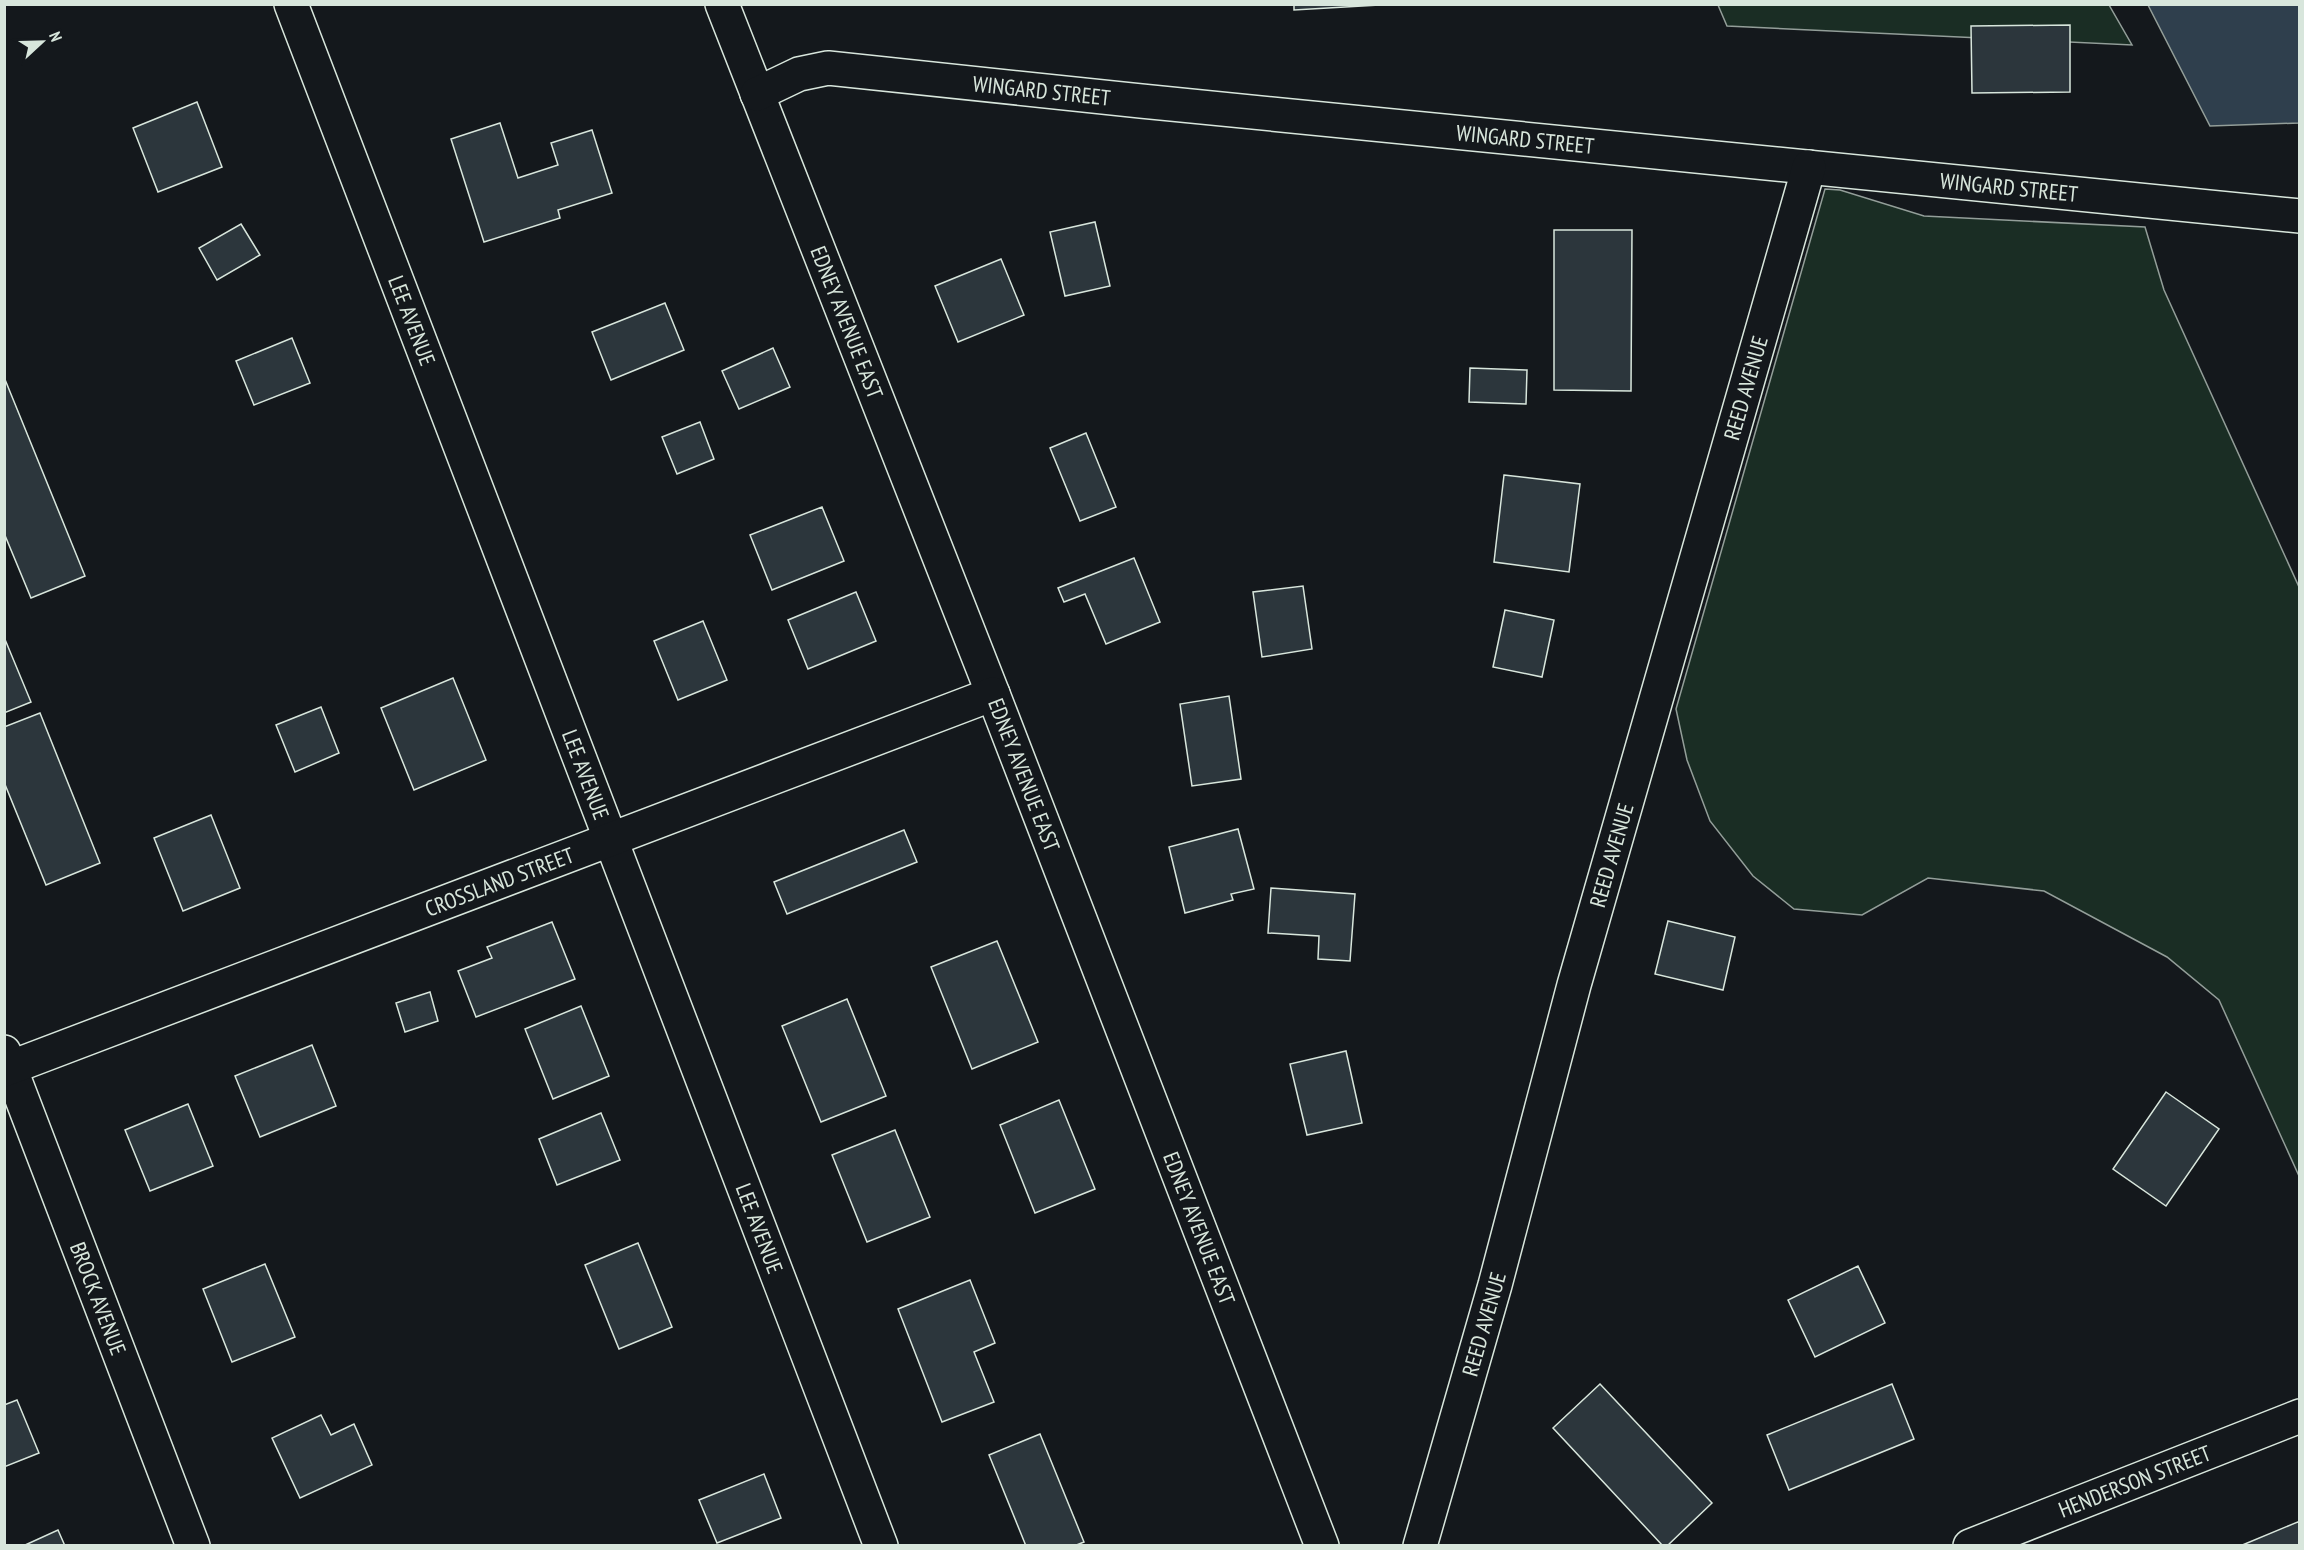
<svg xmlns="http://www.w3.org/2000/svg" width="2304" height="1550" viewBox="0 0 2304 1550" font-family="'PT Sans Narrow',sans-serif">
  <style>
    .green { fill: #1a2d24; stroke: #939e99; stroke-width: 1.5 }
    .water { fill: #2f3f4d; stroke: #939e99; stroke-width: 1.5 }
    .building { fill: #2c363c; stroke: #d8e6dc; stroke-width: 1.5 }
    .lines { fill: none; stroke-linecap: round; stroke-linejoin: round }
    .minor-casing { stroke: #d8e6dc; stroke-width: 36 }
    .minor { stroke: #14181c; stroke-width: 33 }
    .labels { text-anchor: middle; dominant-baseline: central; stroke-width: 4.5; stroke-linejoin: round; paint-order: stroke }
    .street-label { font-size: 22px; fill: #d8e6dc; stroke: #14181c }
  </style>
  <rect width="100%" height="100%" fill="#14181c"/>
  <g class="green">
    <polygon points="1718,5 2109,5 2132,45 1727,26"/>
    <polygon points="1825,189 1840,190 1924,216 2145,227 2164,290 2299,587 2299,1176 2219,1000 2167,957 2044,891 1928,878 1862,915 1794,909 1753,876 1710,821 1687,760 1676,709"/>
  </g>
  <polygon class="water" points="2148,5 2299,5 2299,123 2210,126"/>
  <g class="building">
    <polygon points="1294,4 1379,4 1379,5 1294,10"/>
    <polygon points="2070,25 2070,92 1972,93 1971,26"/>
    <polygon points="197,102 222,167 158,192 133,128"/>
    <polygon points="500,123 518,178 558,165 551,143 592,130 612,193 558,210 560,218 484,242 451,139"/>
    <polygon points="1095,222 1110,286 1065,296 1050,232"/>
    <polygon points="241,224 260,255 217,280 199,248"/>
    <polygon points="1554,230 1632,230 1631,391 1554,390"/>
    <polygon points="1001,259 1024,315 958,342 935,286"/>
    <polygon points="665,303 684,350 611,380 592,332"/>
    <polygon points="292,338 310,383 254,405 236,361"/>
    <polygon points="773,348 790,387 739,409 722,371"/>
    <polygon points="1470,368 1527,370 1526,404 1469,402"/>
    <polygon points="4,377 85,576 31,598 4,533"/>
    <polygon points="700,422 714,459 677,474 662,437"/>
    <polygon points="1086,433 1116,507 1080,521 1050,448"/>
    <polygon points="1504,475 1580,484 1569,572 1494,562"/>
    <polygon points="822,507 844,561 772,590 750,535"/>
    <polygon points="1134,558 1160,622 1106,644 1085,594 1064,602 1058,588"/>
    <polygon points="1303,586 1312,649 1262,657 1253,592"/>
    <polygon points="856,592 876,641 808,669 788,620"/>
    <polygon points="1505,610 1554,620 1542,677 1493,667"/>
    <polygon points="703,621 727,680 678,700 654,641"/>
    <polygon points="4,637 31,702 4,713"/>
    <polygon points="453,678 486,760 414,790 381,708"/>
    <polygon points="1229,696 1241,779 1192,786 1180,704"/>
    <polygon points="321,707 339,753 295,772 276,725"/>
    <polygon points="40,713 100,863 46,885 4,782 4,727"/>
    <polygon points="211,815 240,888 183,911 154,838"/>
    <polygon points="1238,829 1254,889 1231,894 1233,900 1185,913 1169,847"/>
    <polygon points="904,830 917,862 787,914 774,882"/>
    <polygon points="1271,888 1355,894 1350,961 1318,959 1319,936 1268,933"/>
    <polygon points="1668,921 1735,937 1723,990 1655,974"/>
    <polygon points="552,922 575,979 476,1017 458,971 492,958 487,947"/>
    <polygon points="997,941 1038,1042 972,1069 931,967"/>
    <polygon points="430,992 438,1021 405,1032 396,1003"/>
    <polygon points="847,999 886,1096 821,1122 782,1026"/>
    <polygon points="581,1006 609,1076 553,1099 525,1029"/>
    <polygon points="312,1045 336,1106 260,1137 235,1076"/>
    <polygon points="1346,1051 1362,1123 1307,1135 1290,1064"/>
    <polygon points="2166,1092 2219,1129 2166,1206 2113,1169"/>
    <polygon points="1059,1100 1095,1189 1035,1213 1000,1125"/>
    <polygon points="188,1104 213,1166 150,1191 125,1130"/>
    <polygon points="601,1113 620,1160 557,1185 539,1139"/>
    <polygon points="895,1130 930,1217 867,1242 832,1155"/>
    <polygon points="638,1243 672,1327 619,1349 585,1265"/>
    <polygon points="265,1264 295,1337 232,1362 203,1289"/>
    <polygon points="1858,1266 1885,1323 1815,1357 1788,1300"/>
    <polygon points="970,1280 995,1343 974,1352 994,1402 942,1422 898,1309"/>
    <polygon points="1600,1384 1712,1503 1667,1546 1663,1546 1553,1428"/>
    <polygon points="1892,1384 1914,1439 1789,1490 1767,1435"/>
    <polygon points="17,1400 39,1453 4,1467 4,1405"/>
    <polygon points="321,1415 331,1435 354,1424 372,1465 300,1498 272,1438"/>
    <polygon points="1040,1434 1084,1542 1074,1546 1026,1546 989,1455"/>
    <polygon points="764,1474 781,1518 717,1543 699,1500"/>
    <polygon points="2300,1521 2300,1546 2240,1546"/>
    <polygon points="58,1530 65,1546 23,1546"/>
  </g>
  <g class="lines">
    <g class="minor-casing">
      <g id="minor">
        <path id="s1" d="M291 4 881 1546"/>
        <path id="s2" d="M722 4 993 694 1322 1546"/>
        <path id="s3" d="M757 94 799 74 828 68 1141 101 2300 216"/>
        <path id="s4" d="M4 1052 193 1546"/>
        <path id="s5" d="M4 1070 993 694"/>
        <path id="s6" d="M1420 1546 1495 1285 1574 985 1809 167"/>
        <path id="s7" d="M1970 1546 2300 1416"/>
      </g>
    </g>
    <use href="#minor" class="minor"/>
  </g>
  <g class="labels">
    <g class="street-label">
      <text stroke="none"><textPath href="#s3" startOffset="291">WINGARD STREET</textPath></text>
      <text stroke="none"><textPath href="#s3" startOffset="777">WINGARD STREET</textPath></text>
      <text stroke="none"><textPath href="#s3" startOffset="1263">WINGARD STREET</textPath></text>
      <text stroke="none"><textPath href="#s1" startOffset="339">LEE AVENUE</textPath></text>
      <text stroke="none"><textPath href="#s2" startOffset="342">EDNEY AVENUE EAST</textPath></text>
      <text stroke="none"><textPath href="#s6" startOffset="1203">REED AVENUE</textPath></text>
      <text stroke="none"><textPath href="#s1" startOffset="825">LEE AVENUE</textPath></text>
      <text stroke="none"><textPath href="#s2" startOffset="828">EDNEY AVENUE EAST</textPath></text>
      <text stroke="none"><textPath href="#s6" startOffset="717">REED AVENUE</textPath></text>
      <text stroke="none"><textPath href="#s5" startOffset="530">CROSSLAND STREET</textPath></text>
      <text stroke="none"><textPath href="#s2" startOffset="1314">EDNEY AVENUE EAST</textPath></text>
      <text stroke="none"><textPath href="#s1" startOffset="1311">LEE AVENUE</textPath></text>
      <text stroke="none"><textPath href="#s4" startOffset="264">BROCK AVENUE</textPath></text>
      <text stroke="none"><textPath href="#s6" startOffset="231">REED AVENUE</textPath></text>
      <text stroke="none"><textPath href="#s7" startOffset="177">HENDERSON STREET</textPath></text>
    </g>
  </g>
  <rect width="2304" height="1550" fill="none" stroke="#d8e6dc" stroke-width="12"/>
  <g transform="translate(42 42) rotate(68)" stroke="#14181c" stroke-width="4.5" paint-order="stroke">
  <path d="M0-4.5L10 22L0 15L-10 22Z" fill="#d8e6dc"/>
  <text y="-9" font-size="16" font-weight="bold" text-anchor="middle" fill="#d8e6dc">N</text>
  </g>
</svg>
